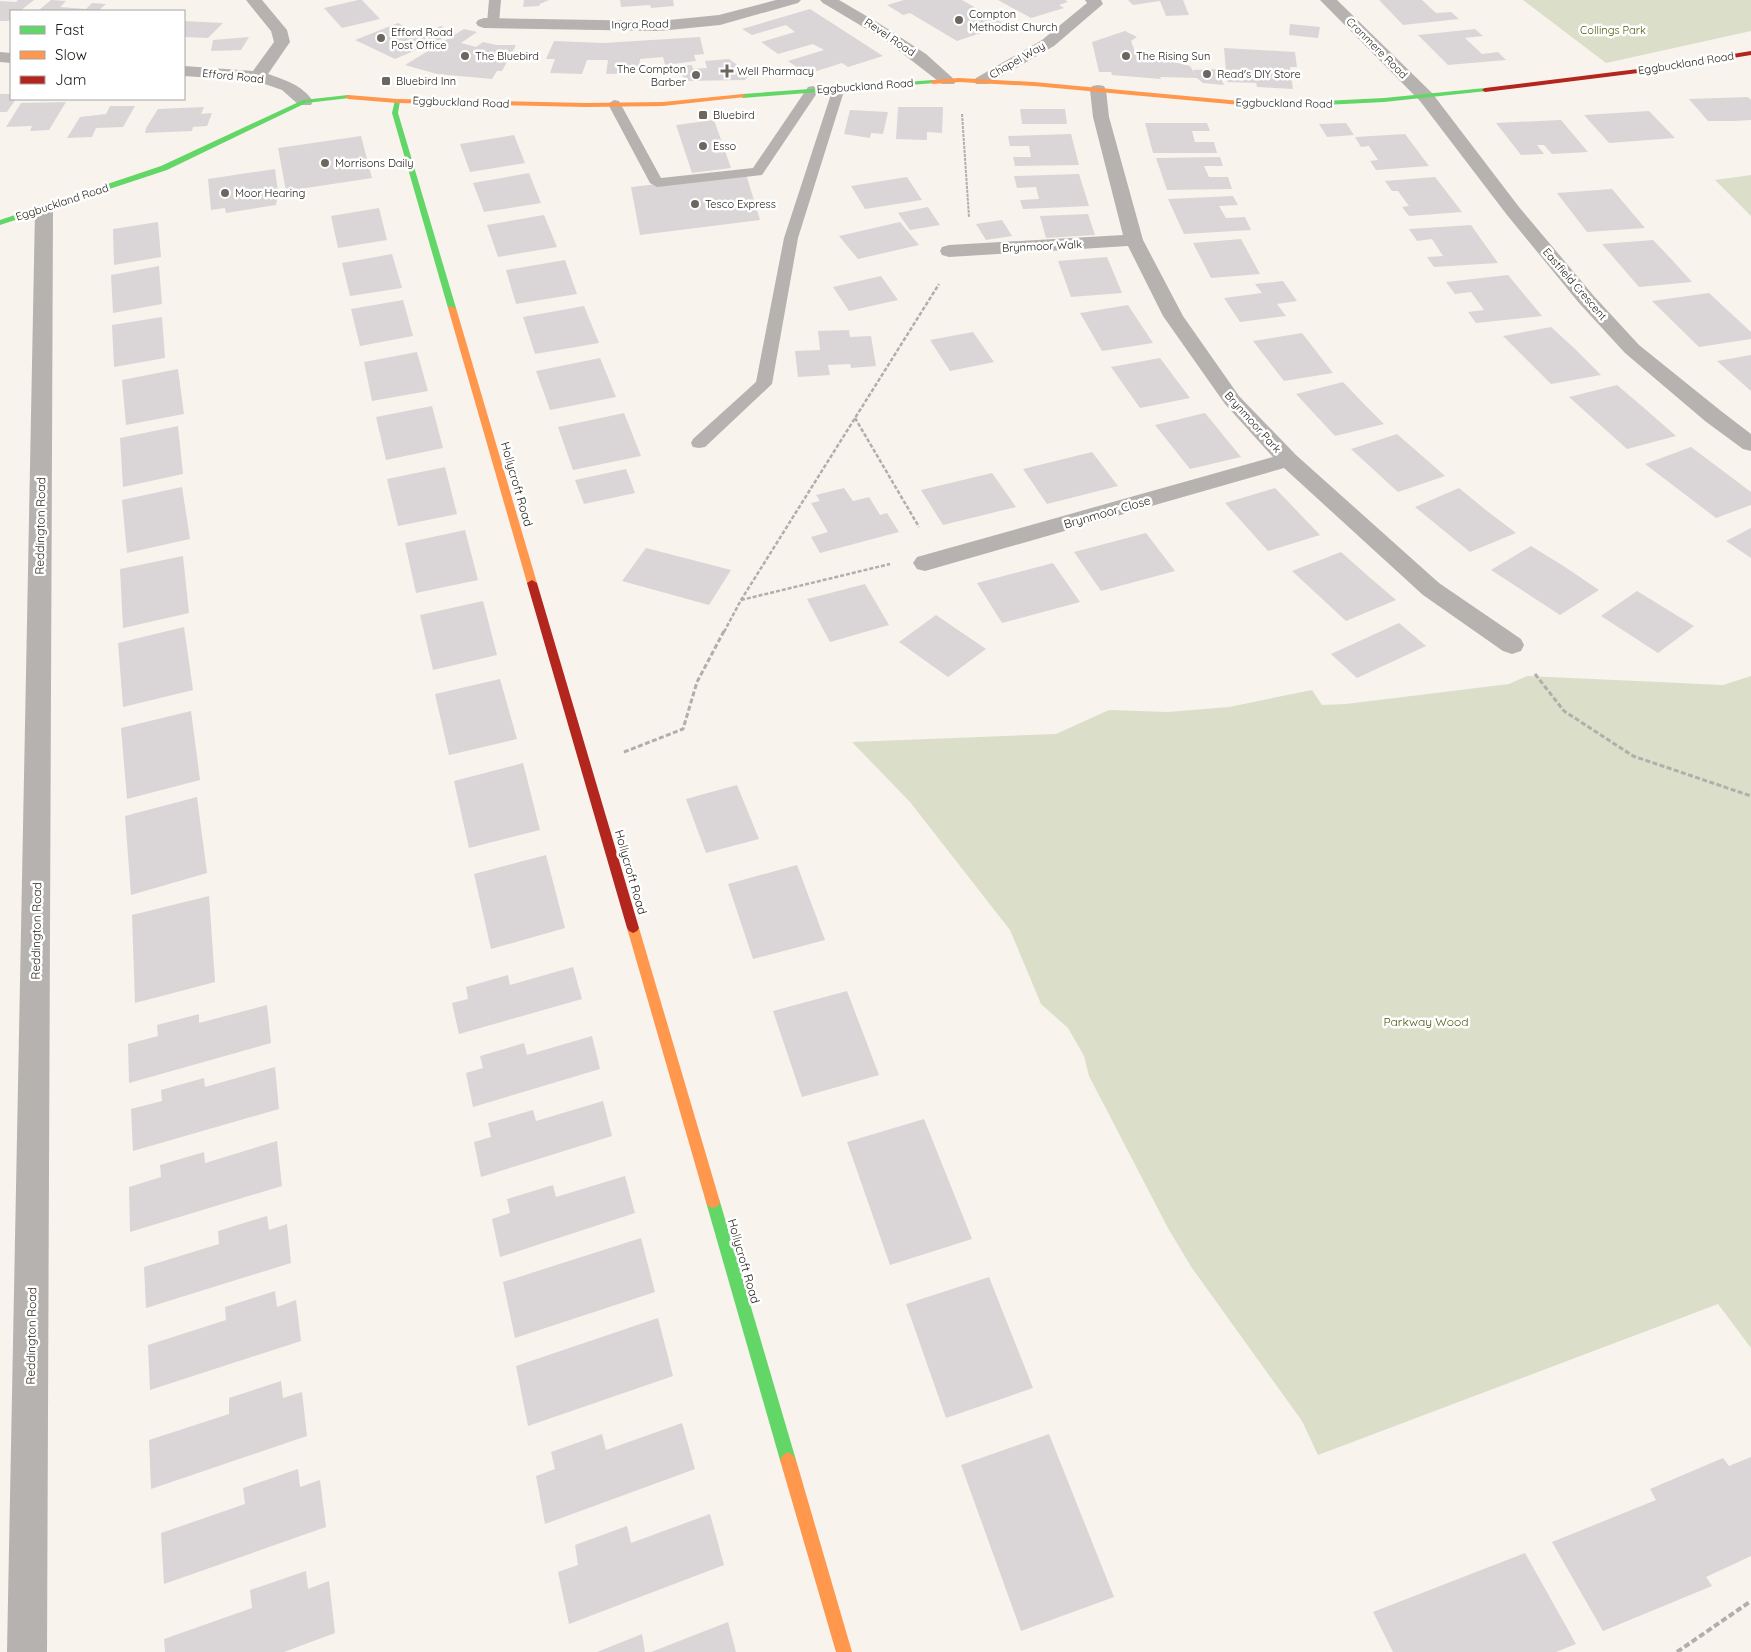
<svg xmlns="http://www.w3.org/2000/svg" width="1751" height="1652" viewBox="0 0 1751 1652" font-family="Quicksand,sans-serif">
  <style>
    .green { fill: #dbdec8 }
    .building { fill: #dad6d7 }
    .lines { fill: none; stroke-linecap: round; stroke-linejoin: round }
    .path-far3 { stroke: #b1aeab; stroke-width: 2; stroke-dasharray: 3 1; stroke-linecap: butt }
    .path-far2 { stroke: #b1aeab; stroke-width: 2.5; stroke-dasharray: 4 2; stroke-linecap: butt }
    .path-far1 { stroke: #b1aeab; stroke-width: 3; stroke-dasharray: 5 2.5; stroke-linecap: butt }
    .path { stroke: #b1aeab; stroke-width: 4; stroke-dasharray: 6 3; stroke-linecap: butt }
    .lane { fill: #b6b2b0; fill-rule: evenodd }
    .street { fill: #b6b2b0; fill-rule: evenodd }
    .fast { fill: #63d668; fill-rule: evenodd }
    .slow { fill: #ff974d; fill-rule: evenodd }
    .jam { fill: #b3261e; fill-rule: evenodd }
    .poi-dot { fill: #6b6760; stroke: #fff; stroke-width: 2 }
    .labels { text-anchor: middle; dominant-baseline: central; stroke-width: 5; stroke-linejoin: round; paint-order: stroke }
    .far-poi-label { font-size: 11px; fill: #1f1b14; stroke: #fff; text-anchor: start }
    .far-street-label { font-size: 11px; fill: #1f1b14; stroke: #fff }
    .far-park-label { font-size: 11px; fill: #4c590d; stroke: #fff }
    .street-label { font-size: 12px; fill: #1f1b14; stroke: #fff }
    .park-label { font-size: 12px; fill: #4c590d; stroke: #fff }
  </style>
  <rect width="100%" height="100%" fill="#f8f3ec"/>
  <g class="green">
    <polygon points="1523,0 1751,0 1751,31 1606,63"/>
    <polygon points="1751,175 1751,216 1715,180"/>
    <polygon points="1527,676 1723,685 1751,676 1751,1348 1718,1304 1318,1455 1302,1421 1192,1268 1169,1230 1089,1076 1084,1056 1068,1028 1041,1004 1010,930 910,802 852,742 1056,734 1109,710 1168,712 1229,707 1312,690 1322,705 1346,704 1509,684"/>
  </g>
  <g class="building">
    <polygon points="18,0 34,0 20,11 11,11 11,19 8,21 0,21 0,1 16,2"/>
    <polygon points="51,0 66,1 60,7 86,9 92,3 106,4 98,11 38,11"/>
    <polygon points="358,0 362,0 380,19 342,28 324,8"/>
    <polygon points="524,0 549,0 540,4 539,6 523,7"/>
    <polygon points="620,0 673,0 674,6 651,8 650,5 621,7"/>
    <polygon points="904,0 962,0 1006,25 957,41 910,13 903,15 887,5"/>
    <polygon points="998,0 1065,0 1068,2 1059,5 1064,8 1031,18"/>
    <polygon points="1128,0 1183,0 1189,15 1166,16 1160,1 1133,5"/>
    <polygon points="1379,0 1422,0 1436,13 1451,12 1459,19 1403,25"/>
    <polygon points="810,9 824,18 883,56 848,67 842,63 807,74 788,61 824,50 813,44 778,54 761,42 795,32 786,25 752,35 742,29"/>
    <polygon points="184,21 223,23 208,38 184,37"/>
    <polygon points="398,23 411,30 403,33 411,38 441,26 456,33 395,59 355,40"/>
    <polygon points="1290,24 1320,27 1318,38 1289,35"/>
    <polygon points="464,29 477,32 461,43 476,47 483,42 496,45 516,45 502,71 497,71 492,79 437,74 405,65"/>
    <polygon points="1475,29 1483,36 1465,38 1482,54 1498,52 1506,60 1448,65 1418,35"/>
    <polygon points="1125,31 1137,37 1131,41 1136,55 1157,55 1157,58 1190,66 1196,76 1193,70 1217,69 1224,85 1203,83 1197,78 1160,77 1161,79 1112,75 1111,72 1099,72 1092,42"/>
    <polygon points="249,37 241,50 211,51 213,40"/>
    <polygon points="700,37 704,54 694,55 696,61 665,65 663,57 640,59 639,73 606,74 608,60 587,60 582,74 550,73 555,59 546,59 554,41 603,43"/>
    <polygon points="1224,48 1295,52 1297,67 1290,67 1293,89 1257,87 1256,83 1227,82"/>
    <polygon points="729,59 750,74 745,80 684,81 681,66 692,65 693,69 707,68 705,61"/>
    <polygon points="0,94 11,94 11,99 16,99 7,112 0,112"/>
    <polygon points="1748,97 1751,100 1751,120 1735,121 1708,121 1689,99"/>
    <polygon points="66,102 49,130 30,131 32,126 6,127 21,103"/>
    <polygon points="110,106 135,106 123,127 96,128 92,137 67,138 80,117 106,114"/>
    <polygon points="204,107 201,114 212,113 207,126 193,127 192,131 145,133 146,128 158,109"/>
    <polygon points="898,107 943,107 942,133 927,132 927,140 896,139"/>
    <polygon points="1020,109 1065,109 1067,124 1022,124"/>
    <polygon points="850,110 888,112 883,134 871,133 870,138 844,134"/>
    <polygon points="1649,111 1675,138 1609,143 1584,115"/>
    <polygon points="714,120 731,168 692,173 676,125"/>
    <polygon points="1561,120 1588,152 1552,154 1544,145 1537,145 1544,154 1521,155 1496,123"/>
    <polygon points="1145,123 1207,123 1210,131 1192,131 1195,142 1214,142 1217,153 1153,153"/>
    <polygon points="1346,123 1354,135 1327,137 1319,124"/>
    <polygon points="1071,134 1079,165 1015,166 1013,157 1031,157 1029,146 1010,146 1008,136"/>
    <polygon points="1405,134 1429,166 1376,170 1370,161 1378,160 1369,146 1361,147 1355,137"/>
    <polygon points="514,135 525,163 470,172 460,144"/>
    <polygon points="361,136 372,178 286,191 278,148"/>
    <polygon points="1220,157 1223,166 1204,166 1209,177 1228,177 1232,189 1167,190 1156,158"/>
    <polygon points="275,169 278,192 276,205 226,213 225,208 211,210 208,179"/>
    <polygon points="529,173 541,203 484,212 473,183"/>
    <polygon points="746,174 760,220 640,235 631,187"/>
    <polygon points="1079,174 1089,206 1023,209 1020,200 1039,199 1036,187 1017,188 1014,176"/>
    <polygon points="907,177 922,200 865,209 851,186"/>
    <polygon points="1435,177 1462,212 1409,216 1402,207 1409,206 1398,191 1392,191 1385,181"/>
    <polygon points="1612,189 1645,228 1587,232 1557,193"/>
    <polygon points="1233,196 1238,205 1219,206 1226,218 1245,217 1251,230 1184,234 1168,199"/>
    <polygon points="928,207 940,225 910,230 898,213"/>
    <polygon points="379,208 387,240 338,248 331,216"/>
    <polygon points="1088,214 1095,235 1046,238 1040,216"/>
    <polygon points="544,215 557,247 498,257 487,225"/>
    <polygon points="1002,220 1012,236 986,240 976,224"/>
    <polygon points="158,222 161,257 114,265 113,229"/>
    <polygon points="900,222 919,245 858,259 839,236"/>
    <polygon points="1471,225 1498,263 1434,267 1427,257 1443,256 1432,239 1417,241 1409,229"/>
    <polygon points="1241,239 1260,274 1211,278 1193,243"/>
    <polygon points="1653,240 1673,261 1692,282 1639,287 1602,244"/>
    <polygon points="392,254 402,288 350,296 342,263"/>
    <polygon points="1107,257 1122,293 1071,297 1058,261"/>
    <polygon points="565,260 577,294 516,304 506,270"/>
    <polygon points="159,266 162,304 113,313 111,275"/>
    <polygon points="1508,275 1542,316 1476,323 1468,312 1484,310 1471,292 1455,294 1446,282"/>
    <polygon points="881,276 898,300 849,311 833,287"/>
    <polygon points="1283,281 1297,301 1277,304 1286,316 1240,322 1224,298 1262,293 1255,284"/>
    <polygon points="1709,293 1751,332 1751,339 1699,347 1652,301"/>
    <polygon points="403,300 413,336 360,346 351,309"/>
    <polygon points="1128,305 1153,343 1102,351 1080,313"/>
    <polygon points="584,306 599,343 535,354 523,317"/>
    <polygon points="162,317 165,358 114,367 112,325"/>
    <polygon points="1551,327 1574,348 1601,375 1551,384 1503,336"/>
    <polygon points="849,330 850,337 871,336 876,366 851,368 850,364 828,365 830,375 798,377 795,351 820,350 818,331"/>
    <polygon points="973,332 994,362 950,371 930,340"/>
    <polygon points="1302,333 1333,373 1284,381 1253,341"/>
    <polygon points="417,352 428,391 372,401 364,362"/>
    <polygon points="1751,355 1751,391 1717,361"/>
    <polygon points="600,358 616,397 550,410 536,371"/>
    <polygon points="1160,358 1190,398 1140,408 1111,367"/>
    <polygon points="178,369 184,414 126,425 122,380"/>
    <polygon points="1343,382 1363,403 1384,424 1335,436 1296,394"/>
    <polygon points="1617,385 1644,408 1676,436 1627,449 1569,397"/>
    <polygon points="432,406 443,448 386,460 376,417"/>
    <polygon points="624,413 641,456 573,470 558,427"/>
    <polygon points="1205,413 1241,457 1190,469 1155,425"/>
    <polygon points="178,426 183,474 123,487 120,438"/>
    <polygon points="1397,434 1445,476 1398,492 1351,449"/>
    <polygon points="1691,447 1751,492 1751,505 1716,518 1645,464"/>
    <polygon points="1092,452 1118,486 1047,504 1023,469"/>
    <polygon points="445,467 457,514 398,526 387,479"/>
    <polygon points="626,469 635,493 584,504 575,480"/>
    <polygon points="992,473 1016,507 943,525 921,490"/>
    <polygon points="182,487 190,539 127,553 122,500"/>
    <polygon points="844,488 853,501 869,497 880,515 887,513 899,532 820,553 811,537 828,532 811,503 820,501 816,495"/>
    <polygon points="1275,488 1298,512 1320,535 1268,551 1225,503"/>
    <polygon points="1459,488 1487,511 1516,533 1470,552 1415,507"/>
    <polygon points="1751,528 1751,558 1726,541"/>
    <polygon points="465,530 478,580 416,593 405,543"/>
    <polygon points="1146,533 1175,571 1101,591 1074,552"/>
    <polygon points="1531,546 1565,567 1599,590 1560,615 1491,570"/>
    <polygon points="646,548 731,570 709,605 622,581"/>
    <polygon points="1341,552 1368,576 1396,600 1346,621 1292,571"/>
    <polygon points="183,556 189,613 123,628 120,569"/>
    <polygon points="1053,563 1080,602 1002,623 977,583"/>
    <polygon points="865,584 889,625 830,642 807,599"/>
    <polygon points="1637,591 1694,626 1658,653 1601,616"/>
    <polygon points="483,601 497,655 433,670 420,615"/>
    <polygon points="936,615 986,649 948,677 899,642"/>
    <polygon points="1399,623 1426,646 1357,678 1331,654"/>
    <polygon points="184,627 193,690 123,707 118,643"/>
    <polygon points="500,679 517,739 449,755 435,694"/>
    <polygon points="191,711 200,780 127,799 121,728"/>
    <polygon points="523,763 540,830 469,848 454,781"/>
    <polygon points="737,785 759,839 706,853 686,799"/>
    <polygon points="197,797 207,873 131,895 125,816"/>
    <polygon points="546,855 565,928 491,949 474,874"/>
    <polygon points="797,865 825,940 753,959 728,884"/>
    <polygon points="209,896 215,982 135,1003 132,915"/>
    <polygon points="573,967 582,999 459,1034 452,1003 468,999 466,987 508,975 510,985"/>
    <polygon points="847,991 879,1075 802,1097 773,1011"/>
    <polygon points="267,1005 271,1043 129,1083 128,1044 158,1036 157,1025 199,1014 199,1023"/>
    <polygon points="592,1036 600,1069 473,1107 466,1073 483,1068 480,1056 524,1043 527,1055"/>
    <polygon points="275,1067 279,1109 133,1151 131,1109 162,1101 161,1090 204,1078 205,1087"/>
    <polygon points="603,1101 612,1136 481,1177 474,1142 491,1137 488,1123 533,1110 536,1121"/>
    <polygon points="924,1119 972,1239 890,1265 847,1142"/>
    <polygon points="277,1141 282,1186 130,1232 129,1187 161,1177 160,1165 204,1152 205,1163"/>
    <polygon points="625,1176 635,1213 500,1257 492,1219 510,1213 507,1199 553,1185 556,1197"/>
    <polygon points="267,1216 269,1230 287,1224 291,1263 146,1308 144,1267 219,1244 218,1231"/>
    <polygon points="641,1238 655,1292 515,1338 503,1282"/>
    <polygon points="989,1277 1033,1388 946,1418 906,1304"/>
    <polygon points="275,1291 277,1307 296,1300 301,1341 150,1390 148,1345 226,1320 225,1307"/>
    <polygon points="658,1318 673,1376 528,1426 516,1366"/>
    <polygon points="281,1381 283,1398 302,1392 307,1436 151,1489 149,1440 229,1414 229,1398"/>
    <polygon points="682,1423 695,1469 545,1524 536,1476 555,1469 551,1452 602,1434 606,1450"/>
    <polygon points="1049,1434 1114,1597 1021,1631 961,1465"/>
    <polygon points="1751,1457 1751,1556 1706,1577 1712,1586 1603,1631 1552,1542 1656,1500 1650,1489 1723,1458 1729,1466"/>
    <polygon points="298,1469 300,1487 320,1480 326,1527 164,1584 161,1533 245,1504 243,1488"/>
    <polygon points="710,1514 724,1565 569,1624 558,1572 578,1565 575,1545 627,1526 631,1543"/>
    <polygon points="1525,1553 1576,1644 1556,1652 1393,1652 1373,1612"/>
    <polygon points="306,1571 308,1589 329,1581 335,1633 284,1652 165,1652 164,1639 252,1608 250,1590"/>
    <polygon points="728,1622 736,1652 651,1652"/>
    <polygon points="642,1634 645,1652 597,1652"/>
  </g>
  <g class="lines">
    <polyline class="path-far3" points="962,114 969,217"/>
    <g class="path-far2">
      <polyline points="855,418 919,527"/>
      <polyline points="741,600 890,564"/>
      <polyline points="724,632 741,600 939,284"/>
    </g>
    <g class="path-far1">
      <polyline points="1535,674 1564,711 1633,756 1751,796"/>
      <polyline points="624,752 683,729 697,682 724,631"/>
    </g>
    <polyline class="path" points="1677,1652 1751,1601"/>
    <g class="lane">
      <polygon points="489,0 501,0 499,23 493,27 487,23"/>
      <polygon points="839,84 845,88 798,238 772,384 705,447 699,448 693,447 691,443 693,439 756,382 784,238 833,88"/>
      <polygon points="813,86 819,90 762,175 657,187 650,183 608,104 614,100 619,101 661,178 753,168 808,87"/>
    </g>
    <g class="street">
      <path d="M246 0H262L287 30 290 42 268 74C285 80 302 85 313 101L311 105H299L282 90 256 81 184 76V66L253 71 274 42 271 31Z"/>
      <polygon points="776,0 801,0 798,3 720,25 659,31 484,28 478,26 476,23 478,20 484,18 659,21 719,15"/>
      <polygon points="820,0 839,0 880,24 926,54 956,81 954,84 942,84 885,40 823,3"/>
      <polygon points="1085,0 1101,0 1103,4 1054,46 988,84 976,84 974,81 976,78 1042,40 1087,3"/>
      <polygon points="1320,0 1337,0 1432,93 1519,207 1593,295 1639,345 1721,411 1751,434 1751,451 1743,449 1705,421 1625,353 1579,303 1507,215 1420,101"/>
      <polygon points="0,52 11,53 11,63 0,62"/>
      <polygon points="1098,85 1104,86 1106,90 1109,117 1143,240 1183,316 1239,396 1296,455 1439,583 1521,639 1524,645 1521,651 1512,654 1503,651 1423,595 1284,468 925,571 917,569 913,563 917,557 1273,457 1225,404 1163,316 1128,246 949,257 942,255 940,251 942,247 949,245 1123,235 1093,117 1090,90 1092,86"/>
      <polygon points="44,204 50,206 53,210 47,1652 7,1652 35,210 38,206"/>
    </g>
    <g class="fast">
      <polygon points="933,80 936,82 935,83 743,98 740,96 743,94"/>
      <polygon points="1485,88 1487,89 1487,91 1384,102 1284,107 1281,105 1284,103 1384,98"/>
      <polygon points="348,95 350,96 350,98 306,103 167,170 0,225 0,220 161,166 303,100"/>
      <polygon points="395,100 400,101 398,113 456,308 455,310 448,308 392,113"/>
      <polygon points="713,1196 718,1198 720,1202 796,1460 793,1465 788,1468 783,1465 780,1460 706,1202 708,1198"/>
    </g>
    <g class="slow">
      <polygon points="959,78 1034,82 1262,103 1284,103 1287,105 1284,107 1262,107 1034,86 959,82 933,84 930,82 933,80"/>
      <polygon points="743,94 745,95 745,97 663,106 586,107 397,103 348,99 345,97 348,95 397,99 586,103 663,102"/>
      <polygon points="449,306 456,308 537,583 535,585 529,585 527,583 448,308"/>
      <polygon points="633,923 637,925 639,928 720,1202 718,1206 713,1208 708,1206 706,1202 627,928 629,925"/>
      <polygon points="788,1452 793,1455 796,1460 852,1652 836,1652 780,1460 783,1455"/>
    </g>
    <g class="jam">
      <polygon points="1751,51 1751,55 1654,71 1485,92 1482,90 1485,88 1654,67"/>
      <polygon points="532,580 537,583 639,928 637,931 633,933 629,931 627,928 527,583"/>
    </g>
  </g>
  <g class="poi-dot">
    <circle cx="959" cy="20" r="5"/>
    <circle cx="381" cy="38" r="5"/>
    <circle cx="465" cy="56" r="5"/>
    <circle cx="1126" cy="56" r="5"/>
    <path d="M724.5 63.5h5v5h5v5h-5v5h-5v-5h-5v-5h5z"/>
    <circle cx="1207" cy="74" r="5"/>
    <circle cx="696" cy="75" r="5"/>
    <rect x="381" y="76" width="10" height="10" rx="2.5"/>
    <rect x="698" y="110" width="10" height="10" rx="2.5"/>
    <circle cx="703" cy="146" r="5"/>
    <circle cx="325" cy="163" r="5"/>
    <circle cx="225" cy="193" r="5"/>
    <circle cx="695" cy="204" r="5"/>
  </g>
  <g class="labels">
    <g class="far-poi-label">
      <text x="969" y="14">Compton<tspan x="969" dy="13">Methodist Church</tspan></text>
      <text x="391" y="32">Efford Road<tspan x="391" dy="13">Post Office</tspan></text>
      <text x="475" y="56">The Bluebird</text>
      <text x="1136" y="56">The Rising Sun</text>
      <text x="686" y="69" text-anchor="end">The Compton<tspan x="686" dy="13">Barber</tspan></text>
      <text x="737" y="71">Well Pharmacy</text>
      <text x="1217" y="74">Read's DIY Store</text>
      <text x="396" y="81">Bluebird Inn</text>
      <text x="713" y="115">Bluebird</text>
      <text x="713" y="146">Esso</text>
      <text x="335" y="163">Morrisons Daily</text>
      <text x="235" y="193">Moor Hearing</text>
      <text x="705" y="204">Tesco Express</text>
    </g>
    <g class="far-street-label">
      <text transform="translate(640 24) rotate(-1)">Ingra Road</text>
      <text transform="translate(890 37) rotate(34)">Revel Road</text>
      <text transform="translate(1377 48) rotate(45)">Cranmere Road</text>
      <text transform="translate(1017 60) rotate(-30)">Chapel Way</text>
      <text transform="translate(1686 63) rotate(-9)">Eggbuckland Road</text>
      <text transform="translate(233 76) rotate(6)">Efford Road</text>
      <text transform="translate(865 86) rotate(-4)">Eggbuckland Road</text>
      <text transform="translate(461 102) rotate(2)">Eggbuckland Road</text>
      <text transform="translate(1284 103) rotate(1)">Eggbuckland Road</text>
      <text transform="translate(62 202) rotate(-18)">Eggbuckland Road</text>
      <text transform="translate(1042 246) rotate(-3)">Brynmoor Walk</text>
      <text transform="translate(1575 284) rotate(49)">Eastfield Crescent</text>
      <text transform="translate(1253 422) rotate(48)">Brynmoor Park</text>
    </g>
    <g class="far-park-label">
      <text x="1613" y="30">Collings Park</text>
    </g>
    <g class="street-label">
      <text transform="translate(517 484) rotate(74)">Hollycroft Road</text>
      <text transform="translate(1107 512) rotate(-16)">Brynmoor Close</text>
      <text transform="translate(40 526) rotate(-89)">Reddington Road</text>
      <text transform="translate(631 872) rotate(74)">Hollycroft Road</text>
      <text transform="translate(36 931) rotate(-89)">Reddington Road</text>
      <text transform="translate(744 1261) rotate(74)">Hollycroft Road</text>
      <text transform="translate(31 1336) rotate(-89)">Reddington Road</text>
    </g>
    <g class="park-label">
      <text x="1426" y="1021">Parkway Wood</text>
    </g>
  </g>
  <rect x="10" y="10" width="175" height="90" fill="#ffffff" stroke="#a5a4a1"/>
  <rect x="20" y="26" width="25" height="8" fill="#63d668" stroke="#a5a4a1"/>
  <text x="55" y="35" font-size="15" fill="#1f1b14">Fast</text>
  <rect x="20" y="51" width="25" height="8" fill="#ff974d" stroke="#a5a4a1"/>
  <text x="55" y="60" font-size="15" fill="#1f1b14">Slow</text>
  <rect x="20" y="76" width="25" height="8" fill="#b3261e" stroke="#a5a4a1"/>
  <text x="55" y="85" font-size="15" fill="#1f1b14">Jam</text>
</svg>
